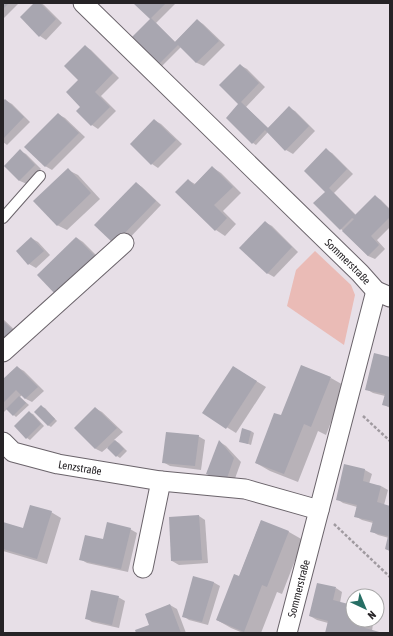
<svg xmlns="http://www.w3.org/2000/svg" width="393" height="636" viewBox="0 0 393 636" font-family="'Asap Condensed',sans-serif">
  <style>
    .green { fill: #eabbb6 }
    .shadow { fill: #0003 }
    .building { fill: #a8a6b0 }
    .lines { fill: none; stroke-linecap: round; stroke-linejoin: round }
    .service-casing { stroke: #6a636a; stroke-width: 12 }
    .minor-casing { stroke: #6a636a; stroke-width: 21 }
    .path { stroke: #a09aa0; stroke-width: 2.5; stroke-dasharray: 3 2; stroke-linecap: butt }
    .service { stroke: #fff; stroke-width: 10 }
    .minor { stroke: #fff; stroke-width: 19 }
    .labels { text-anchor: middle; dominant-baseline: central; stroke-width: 3.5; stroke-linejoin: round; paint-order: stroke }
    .street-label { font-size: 11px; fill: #262326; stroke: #fff }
  </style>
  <rect width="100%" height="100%" fill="#e7dfe7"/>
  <polygon class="green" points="315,251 351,285 355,295 344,345 287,306 296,270"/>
  <g class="shadow">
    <polygon points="3,3 19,3 3,19"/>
    <polygon points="35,3 41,3 44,5 62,23 46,40 40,36"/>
    <polygon points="135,3 176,3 156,23 175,42 197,20 203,24 225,45 204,66 197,63 181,47 161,67 158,65 151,19"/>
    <polygon points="85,46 91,50 119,78 101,96 116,111 98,129 92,125 82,107 79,80"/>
    <polygon points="240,65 247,69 265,87 246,107 268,128 289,108 295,111 315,131 293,154 286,150 268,132 256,145 253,143 240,104"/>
    <polygon points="5,100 12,104 30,122 7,145 3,142 3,102"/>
    <polygon points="58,114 65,118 85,137 52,170 45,166"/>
    <polygon points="154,120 161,124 182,144 158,168 152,164"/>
    <polygon points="326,150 332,153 353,174 334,193 356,215 375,196 381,200 390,209 390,227 377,240 385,249 375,259 368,256 315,203 326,192"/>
    <polygon points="20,151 26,154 41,169 27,184 20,181 5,166"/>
    <polygon points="212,167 221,173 241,193 223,211 236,224 225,236 216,230 176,192 188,180 195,184"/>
    <polygon points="68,170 78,175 100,199 67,230 57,225"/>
    <polygon points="136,183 142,187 161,205 121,247 115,243"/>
    <polygon points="265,222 272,226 298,252 274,277 267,273"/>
    <polygon points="31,238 38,242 50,255 36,268 29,264 17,251"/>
    <polygon points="77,238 83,242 103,262 38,275"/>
    <polygon points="3,319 21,336 3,354"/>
    <polygon points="390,358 390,408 383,404 385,396 373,393 366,389"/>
    <polygon points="17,367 24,371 44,391 32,402 26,399 22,395 20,397 29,405 16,417 7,409 3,413 3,381"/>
    <polygon points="243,373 266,387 236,433 204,413"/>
    <polygon points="331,378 345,386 326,435 318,431 298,482 270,471 256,463 282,417"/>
    <polygon points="42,407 45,408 57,421 51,427 48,425"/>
    <polygon points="95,408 102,412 123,432 114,440 119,443 127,451 120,458 117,456 108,447 102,452 96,449 75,428"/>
    <polygon points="30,413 33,414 44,426 30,440 27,438"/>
    <polygon points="251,431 254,433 251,445 240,441"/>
    <polygon points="198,436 205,440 201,470 170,466 163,462"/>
    <polygon points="220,442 226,446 241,462 233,484 213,477 207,473"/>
    <polygon points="345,465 365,470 372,474 369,484 381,486 388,490 384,505 390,507 390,551 386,549 389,538 378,535 371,531 373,523 362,520 355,516 357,507 343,503 337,499"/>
    <polygon points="51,512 61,518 47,564 3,551 3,523 24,529"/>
    <polygon points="199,516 205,520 208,563 179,565 172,561"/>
    <polygon points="261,521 289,532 303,540 282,594 277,592 261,633 243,633 231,628 217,620 239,577"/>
    <polygon points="130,529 137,533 128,572 87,563 80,559 104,540"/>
    <polygon points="213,582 220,586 208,625 189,620 183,616"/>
    <polygon points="336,588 342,592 340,603 353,606 353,620 367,620 373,624 372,631 381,633 326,633 328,623 317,620 310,616"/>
    <polygon points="118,597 125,601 119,628 92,622 86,618"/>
    <polygon points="170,605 177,609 186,633 137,633 150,625"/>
  </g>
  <g class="building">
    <polygon points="3,3 9,3 3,9"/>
    <polygon points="34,3 40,3 56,19 39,37 20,17"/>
    <polygon points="133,3 166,3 151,18 175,42 197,19 219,41 196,63 178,45 157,66 130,39 150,19"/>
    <polygon points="85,45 113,73 95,92 110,107 91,126 76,111 80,107 66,92 78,80 64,66"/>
    <polygon points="240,64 259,83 241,102 268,128 289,106 309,126 285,151 265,130 252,144 226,118 238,104 219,85"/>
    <polygon points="5,99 24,117 3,139 3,101"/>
    <polygon points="58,113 79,133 45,167 24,147"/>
    <polygon points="154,119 176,140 151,165 130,144"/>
    <polygon points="326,148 347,169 329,188 355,215 375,195 390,210 390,217 371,236 379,245 368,256 342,231 354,219 352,218 340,230 313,203 325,192 304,171"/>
    <polygon points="20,149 35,165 19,181 4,166"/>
    <polygon points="212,166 233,187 214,205 227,218 215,231 175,192 188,179 194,185"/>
    <polygon points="68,168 91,193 57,226 33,201"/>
    <polygon points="136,182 156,201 114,244 94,225"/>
    <polygon points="265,221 292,247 267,274 239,248"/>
    <polygon points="31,237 44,251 28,265 16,251"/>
    <polygon points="76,237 97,258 57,296 37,275"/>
    <polygon points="3,321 15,332 3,344"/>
    <polygon points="374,353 390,357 390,407 382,405 385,394 365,390"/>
    <polygon points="301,365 331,377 311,427 304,424 284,474 255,463 274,413 281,415"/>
    <polygon points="17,366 38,387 25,399 16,390 3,403 3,379"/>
    <polygon points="233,366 257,381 226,429 202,413"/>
    <polygon points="19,396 26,403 13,416 6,409"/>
    <polygon points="41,405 55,419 48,426 34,412"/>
    <polygon points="95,407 117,428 95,449 74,428"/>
    <polygon points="29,411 41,424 26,439 14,426"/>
    <polygon points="242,428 251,431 248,444 239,442"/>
    <polygon points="166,432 199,435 195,466 162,463"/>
    <polygon points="115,440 124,449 116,457 107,448"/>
    <polygon points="219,440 234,458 226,481 206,474"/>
    <polygon points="344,464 365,469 363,481 381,486 377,502 390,506 390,551 385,549 388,536 370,532 373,521 354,517 357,505 336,500"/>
    <polygon points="30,505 52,511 37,559 3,549 3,522 23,528"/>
    <polygon points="199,515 202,560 171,561 169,517"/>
    <polygon points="261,520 289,531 267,587 262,585 244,632 216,620 234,574 239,576"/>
    <polygon points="107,522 131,528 121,569 79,560 85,535 103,539"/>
    <polygon points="193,576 214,582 202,622 182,617"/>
    <polygon points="317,583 336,587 333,600 352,605 350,615 353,616 353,620 367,620 365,628 383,633 325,633 328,621 309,616"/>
    <polygon points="91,590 119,596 112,625 85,619"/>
    <polygon points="170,604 181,633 136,633 135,630 149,625 145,614"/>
  </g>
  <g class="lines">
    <g class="service-casing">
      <polyline id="service" points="3,218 40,176"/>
    </g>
    <g class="minor-casing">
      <g id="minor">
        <path id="s1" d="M83 3 360 273 376 291 390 297"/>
        <polyline points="3,352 124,243"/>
        <path id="s2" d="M3 442 13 452 58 464 161 481 245 489 319 510"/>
        <polyline points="143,568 161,481"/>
        <path id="s3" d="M287 633 376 291"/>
      </g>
    </g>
    <g class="path">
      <polyline points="363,416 390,441"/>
      <polyline points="334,524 390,577"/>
    </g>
    <use href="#service" class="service"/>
    <use href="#minor" class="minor"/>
  </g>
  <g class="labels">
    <g class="street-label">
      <text stroke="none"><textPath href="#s1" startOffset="370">Sommerstraße</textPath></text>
      <text stroke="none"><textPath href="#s2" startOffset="83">Lenzstraße</textPath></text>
      <text stroke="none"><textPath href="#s3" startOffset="46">Sommerstraße</textPath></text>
    </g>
  </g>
  <rect width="393" height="636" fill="none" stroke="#262326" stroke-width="8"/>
  <g transform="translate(365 608) rotate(136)"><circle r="19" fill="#ffffff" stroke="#a8a7a8"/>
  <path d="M0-3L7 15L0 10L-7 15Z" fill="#266e64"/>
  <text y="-6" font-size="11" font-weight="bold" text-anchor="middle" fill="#262326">N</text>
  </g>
</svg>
